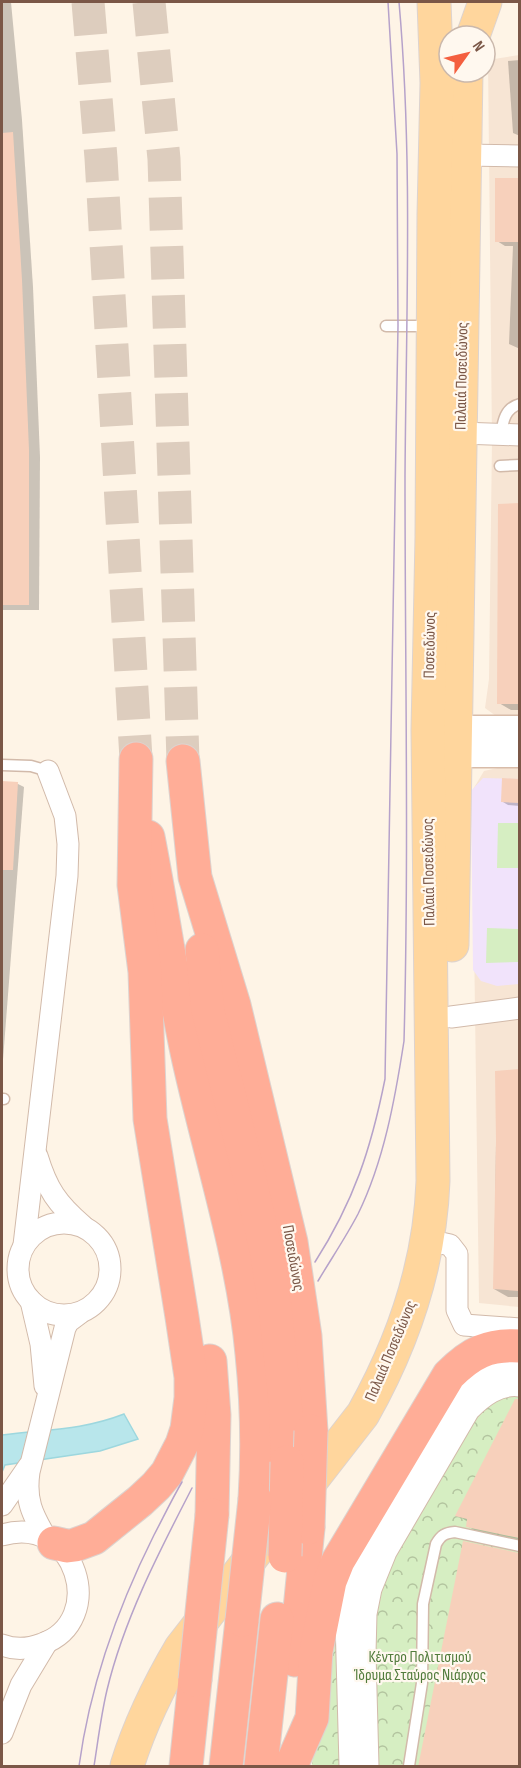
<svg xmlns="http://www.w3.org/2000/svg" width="521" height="1768" viewBox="0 0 521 1768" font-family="'Sofia Sans Condensed',sans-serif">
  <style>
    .residential { fill: #f7e5d4 }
    .education { fill: #f1e3fb }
    .park { fill: url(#park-crowns) }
    .pitch { fill: #d6eec2 }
    .water { fill: #b8e6eb; stroke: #9dd7de; stroke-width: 1.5 }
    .shadow { fill: #0003 }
    .building { fill: #f7d0bb }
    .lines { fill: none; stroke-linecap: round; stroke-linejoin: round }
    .highway-tunnel { stroke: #ddcdbe; stroke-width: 33; stroke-dasharray: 33 16; stroke-linecap: butt }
    .lane-casing { stroke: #d2baaa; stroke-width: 13 }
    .street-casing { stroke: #d2baaa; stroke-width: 23 }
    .secondary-casing { stroke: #d8bca9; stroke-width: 31 }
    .primary-casing { stroke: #ddd3cf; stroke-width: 35 }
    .highway-casing { stroke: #ddd3cf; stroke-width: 35 }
    .lane { stroke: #fff; stroke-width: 10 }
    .street { stroke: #fff; stroke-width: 21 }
    .secondary { stroke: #fff; stroke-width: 28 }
    .primary { stroke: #ffd69d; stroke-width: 33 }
    .highway { stroke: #ffad97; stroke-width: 33 }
    .tram { stroke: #b6a2ca; stroke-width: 1.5 }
    .highway-bridge-casing { stroke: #ddd3cf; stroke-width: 35; stroke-linecap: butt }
    .highway-bridge { stroke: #ffad97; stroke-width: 33 }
    .labels { text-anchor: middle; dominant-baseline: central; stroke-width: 4.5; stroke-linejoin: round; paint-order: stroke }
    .street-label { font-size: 16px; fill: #7b5747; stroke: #fff8ef }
    .park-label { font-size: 16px; fill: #527c3c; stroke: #fff8ef }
  </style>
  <defs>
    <pattern id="park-crowns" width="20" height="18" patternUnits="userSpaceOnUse" patternTransform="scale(1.5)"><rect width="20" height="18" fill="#d6eec2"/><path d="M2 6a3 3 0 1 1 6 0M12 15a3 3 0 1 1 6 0" fill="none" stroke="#b3c49f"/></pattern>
  </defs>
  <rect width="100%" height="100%" fill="#fef4e6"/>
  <g class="residential">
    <polygon points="519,55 519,724 507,724 485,708 489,679 492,440 488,60"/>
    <polygon points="502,767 519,767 519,1307 479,1303 472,791 484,771"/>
  </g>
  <polygon class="education" points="483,778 519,779 519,984 497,986 481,981 473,970 471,791"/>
  <polygon class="park" points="519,1336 519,1766 312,1766 315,1718 321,1662 437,1368 455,1347 473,1339"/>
  <g class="pitch">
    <polygon points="498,823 519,823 519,868 497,868"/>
    <polygon points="487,928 519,929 519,962 486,963"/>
  </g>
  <path class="water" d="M124 1414 138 1439 100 1451 5 1465 2 1472V1435C46 1429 80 1431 124 1414Z"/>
  <g class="shadow">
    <polygon points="2,2 11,2 22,120 33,287 40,457 39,610 2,610"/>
    <polygon points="520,60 520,136 513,133 508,61"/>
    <polygon points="497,179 520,179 520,349 509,344 513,246 505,246 497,241"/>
    <polygon points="500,505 520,505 520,710 511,710 499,703"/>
    <polygon points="503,780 520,781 520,806 508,805 503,802"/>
    <polygon points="2,783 18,784 24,787 2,1073"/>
    <polygon points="520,1070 520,1297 508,1297 494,1289 497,1072"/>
    <polygon points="520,1399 520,1541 478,1532 467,1526 468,1522 457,1515 516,1400"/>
    <polygon points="518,1555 520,1766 420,1766"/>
  </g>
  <g class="building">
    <polygon points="13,132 22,280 29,450 29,605 2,605 2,133"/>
    <rect x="495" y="178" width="24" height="64"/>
    <polygon points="519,503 519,704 497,704 498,504"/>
    <polygon points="502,778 519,779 519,803 501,802"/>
    <polygon points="2,781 18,782 13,870 2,870"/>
    <polygon points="519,1069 519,1291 493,1289 496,1141 495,1071"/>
    <polygon points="515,1399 519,1399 519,1538 466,1527 467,1519 455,1516"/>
    <polygon points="463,1541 519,1553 519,1767 418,1767"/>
  </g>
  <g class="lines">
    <g class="highway-tunnel">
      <polyline points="88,2 101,158 136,759"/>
      <polyline points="149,2 164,159 183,761"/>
    </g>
    <g class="lane-casing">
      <g id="lane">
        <polyline points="386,326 431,326"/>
        <path d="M501 434C503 421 505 408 520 404"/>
        <polyline points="500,466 520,465"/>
        <polyline points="2,765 31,766 48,771"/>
        <polyline points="2,1099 4,1099"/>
        <path d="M409 1766 422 1683 423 1604 436 1544C441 1535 445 1533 455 1532L520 1546"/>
      </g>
    </g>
    <g class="street-casing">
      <g id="street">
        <polyline points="465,155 520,156"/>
        <polyline points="461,433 520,435"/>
        <polyline points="451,1017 520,1008"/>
        <path d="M37 1156C47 1189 57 1204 83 1226"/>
        <circle cx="64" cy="1269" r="46"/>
        <polyline points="441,1243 450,1245 457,1254 457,1310 464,1325 520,1329"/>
        <polyline points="24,1245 67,876 68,844 65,816 48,771"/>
        <polyline points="31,1301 41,1344 45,1386"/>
        <polyline points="2,1505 29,1466"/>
        <path d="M2 1535C77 1513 108 1621 42 1644 29 1649 15 1650 2 1645"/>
        <path d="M46 1538C32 1514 25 1500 29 1472L65 1328 68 1322 80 1313"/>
        <polyline points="2,1733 21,1685 47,1642"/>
        <polyline points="350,1766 346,1620 351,1591 358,1567 405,1483 447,1413 459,1398 476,1382 495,1373 520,1372"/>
        <path d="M368 1766 365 1653 366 1614 371 1589 386 1552 469 1410C482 1397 499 1383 520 1386"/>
      </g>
    </g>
    <g class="secondary-casing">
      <g id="secondary">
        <polyline points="435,730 520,730"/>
        <polyline points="435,753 520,753"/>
      </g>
    </g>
    <g class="primary-casing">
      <g id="primary">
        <polyline points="473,36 485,2"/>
        <polyline points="452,945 466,72"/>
        <path d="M127 1766C140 1724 158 1687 181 1648L363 1414C404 1341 430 1265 433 1181L428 730 432 537 434 215 437 83 434 2"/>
      </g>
    </g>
    <g class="highway-casing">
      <g id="highway">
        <polyline points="183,761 195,877 234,1005 291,1242 305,1336 311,1431"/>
        <path d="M148 837C162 908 172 980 187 1052 208 1150 243 1254 252 1354 257 1402 258 1451 255 1499"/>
        <polyline points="202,950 208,1011 249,1175 267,1255 275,1307 286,1411 287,1462"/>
        <polyline points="210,1361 214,1415 212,1515"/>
        <polyline points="54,1543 67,1546 75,1545 94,1538 140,1501 156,1486 167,1473 182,1444 187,1429 191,1398 191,1377 182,1317 150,1119 145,972 134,885 136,759"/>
        <polyline points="295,1660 308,1528"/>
        <polyline points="186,1766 195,1680"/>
        <polyline points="226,1766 242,1620"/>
        <polyline points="261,1766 277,1619"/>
        <path d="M291 1766 312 1718 316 1651 330 1581 338 1561 449 1375C471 1353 488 1344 520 1346"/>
      </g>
    </g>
    <use href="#lane" class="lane"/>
    <use href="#street" class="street"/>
    <use href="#secondary" class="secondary"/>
    <use href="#primary" class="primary"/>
    <use href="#highway" class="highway"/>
    <g class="tram">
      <path d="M315 1262C354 1201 371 1149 385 1079L398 326 397 154 388 2"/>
      <path d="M318 1281C331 1259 346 1237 358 1214 384 1161 395 1099 404 1041 409 853 405 665 405 477 406 318 413 160 399 2"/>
      <path d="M79 1766C90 1685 117 1609 154 1535 163 1518 172 1499 182 1482"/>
      <path d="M94 1766C98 1741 101 1715 107 1690 124 1619 159 1552 192 1488"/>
    </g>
    <g class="highway-bridge-casing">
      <g id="highway-bridge">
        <polyline points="308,1528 311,1431"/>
        <polyline points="285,1556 287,1462"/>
        <polyline points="242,1620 255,1499"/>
        <polyline points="195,1680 212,1515"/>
      </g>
    </g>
    <use href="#highway-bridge" class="highway-bridge"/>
  </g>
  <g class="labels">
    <g class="street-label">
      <text transform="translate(462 376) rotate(-89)">Παλαιά Ποσειδώνος</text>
      <text transform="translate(430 645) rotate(-89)">Ποσειδώνος</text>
      <text transform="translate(429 872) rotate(-91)">Παλαιά Ποσειδώνος</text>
      <text transform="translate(293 1258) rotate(80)">Ποσειδώνος</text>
      <text transform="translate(391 1351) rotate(-67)">Παλαιά Ποσειδώνος</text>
    </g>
    <g class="park-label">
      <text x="420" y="1657">Κέντρο Πολιτισμού<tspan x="420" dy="18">Ίδρυμα Σταύρος Νιάρχος</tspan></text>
    </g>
  </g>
  <rect width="521" height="1768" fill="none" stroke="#7b5747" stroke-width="6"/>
  <g transform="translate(467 54) rotate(56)"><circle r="28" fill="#fff8ef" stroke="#cab8ac" stroke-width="1.5"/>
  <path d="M0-4.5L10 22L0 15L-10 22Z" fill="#f45f3f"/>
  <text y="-9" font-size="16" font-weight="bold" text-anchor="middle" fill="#7b5747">N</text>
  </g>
</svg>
